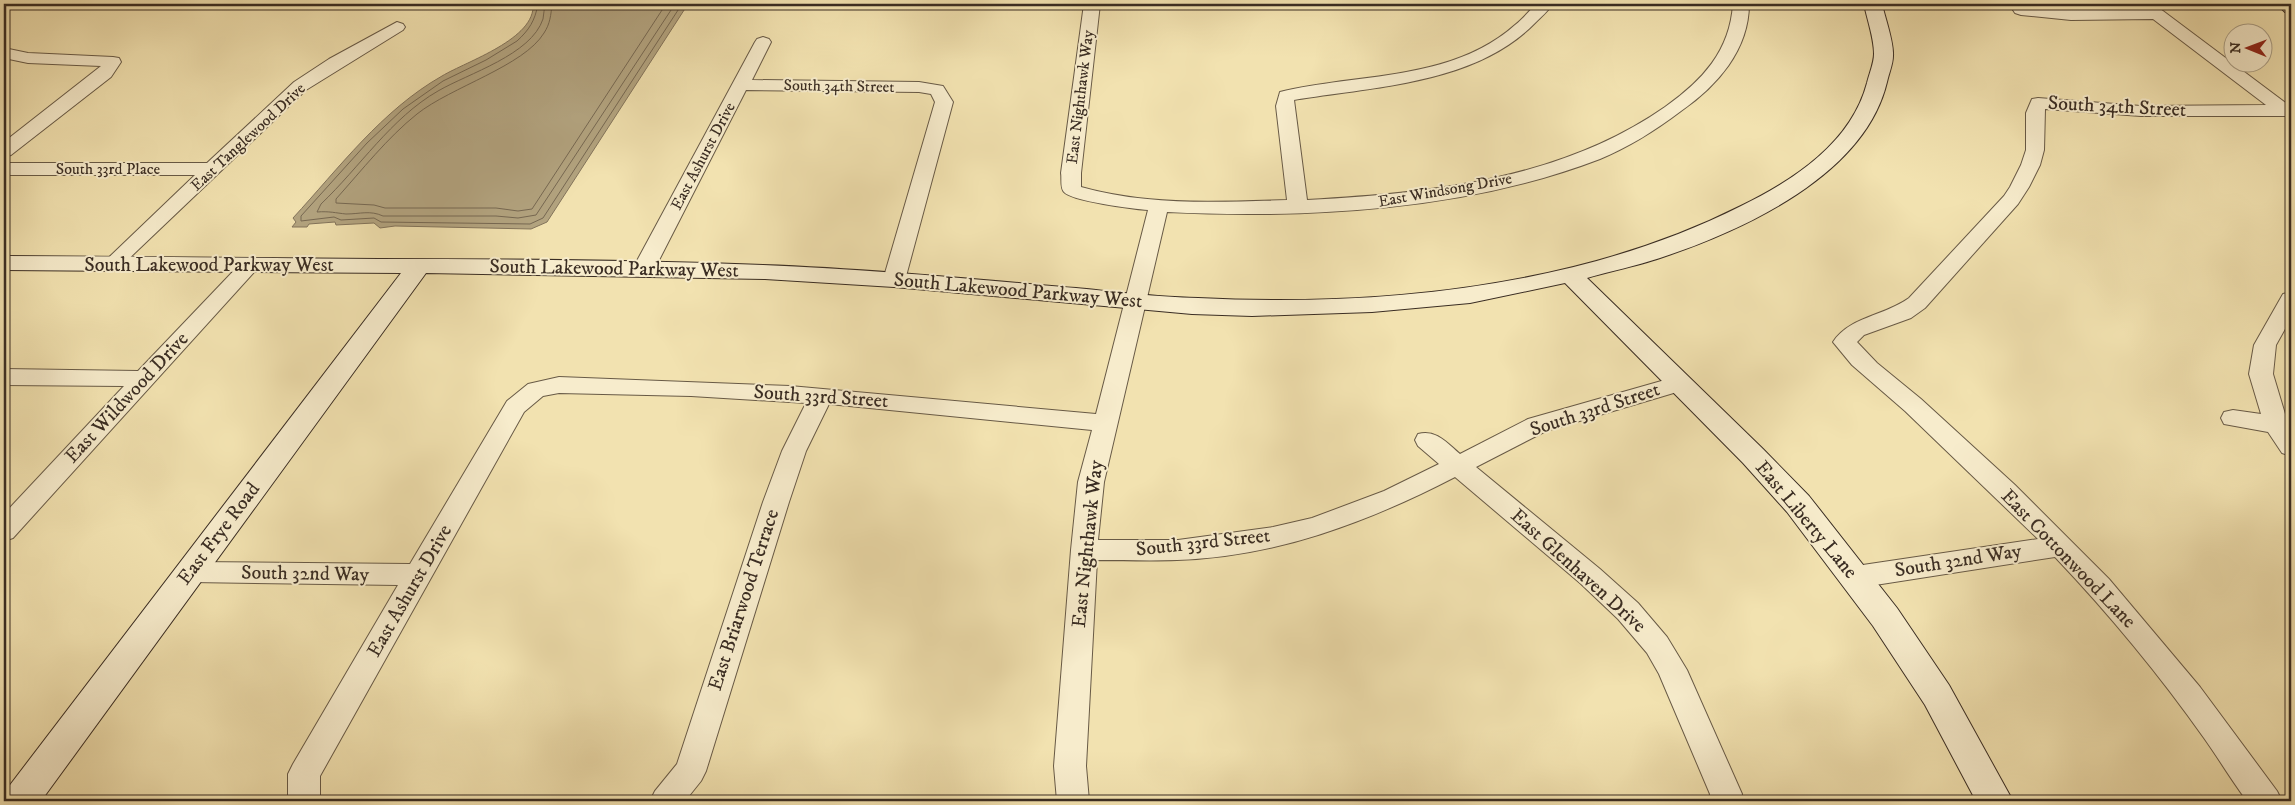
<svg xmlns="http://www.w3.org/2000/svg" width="2295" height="805" viewBox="0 0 2295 805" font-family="'IM FELL DW Pica',serif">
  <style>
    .water { fill: #b3a480; stroke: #83745b }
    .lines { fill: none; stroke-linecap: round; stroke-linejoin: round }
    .shore { stroke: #766852; stroke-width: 1 }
    .street-casing { stroke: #685a46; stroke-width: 2 }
    .secondary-casing { stroke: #3a2d23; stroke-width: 2 }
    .highway-casing { stroke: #3a2d23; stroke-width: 2 }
    .street { fill: #f7eccc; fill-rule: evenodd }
    .secondary { fill: #f7eccc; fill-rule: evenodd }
    .highway { fill: #f2e2b0; fill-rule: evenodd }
    .labels { text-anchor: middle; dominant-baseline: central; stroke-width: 4; stroke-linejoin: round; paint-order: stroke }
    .far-street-label { font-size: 16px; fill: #3a2d23; stroke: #f7eccc }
    .street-label { font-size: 20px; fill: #3a2d23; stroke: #f7eccc }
  </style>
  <rect width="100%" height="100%" fill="#f2e2b0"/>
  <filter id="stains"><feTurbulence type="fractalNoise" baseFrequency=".004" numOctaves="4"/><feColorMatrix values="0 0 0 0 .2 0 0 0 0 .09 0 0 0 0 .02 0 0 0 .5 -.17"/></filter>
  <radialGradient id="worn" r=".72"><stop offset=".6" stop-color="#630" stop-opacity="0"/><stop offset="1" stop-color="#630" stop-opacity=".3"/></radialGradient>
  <path class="water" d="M533 4H688L547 222 531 229 395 226 380 228 374 223 336 225 335 222 309 224 307 227H292L296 222 293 218C339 168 382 110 442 76 467 61 536 39 533 4Z"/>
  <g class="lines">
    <g class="shore">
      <path d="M538 4C535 21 529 30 517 41L486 60 443 81 403 109 367 143 301 216V221L334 217 341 220 374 218 381 222 530 224 543 218 682 4"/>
      <path d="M545 4C544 9 544 14 543 19 531 55 469 73 438 91 391 118 360 167 321 204L317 212C329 211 336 213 346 214 360 214 370 210 383 216H496L518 218 536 215 675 4"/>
      <path d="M552 4C551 15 550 24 544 33 524 66 451 87 417 114 387 138 362 170 336 199V203L374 205 385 208H496L518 211 532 209 666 4"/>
    </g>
    <g class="street-casing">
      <g id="street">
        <path d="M1084 4H1100L1081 173V187C1148 206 1219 202 1287 200L1276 106 1280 92C1357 73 1451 82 1515 25 1523 19 1529 11 1536 4H1553C1548 11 1541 17 1535 23 1476 84 1373 87 1294 100L1307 200C1431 193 1560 180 1665 107 1702 81 1730 51 1733 4H1749C1749 50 1717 86 1681 111 1656 130 1629 147 1600 159 1468 210 1307 219 1167 212L1104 482 1098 540H1178L1273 527 1312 518 1384 491 1439 464 1418 446 1415 440 1418 434C1436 429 1447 443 1460 454L1528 419 1679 376 1687 379 1691 384 1687 389 1546 431 1476 467 1600 569 1638 603 1667 637 1687 670 1742 794 1741 801H1709L1710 794 1659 674 1647 653 1618 619 1580 583 1455 477C1368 522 1276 557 1177 560 1150 561 1123 560 1097 560L1086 766 1089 801H1057L1054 766 1071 550 1078 482 1092 430 829 404 806 451 789 502 706 771 701 781 685 801H650L655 791 677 764 763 502 782 451 806 403 691 396 559 393 543 396 524 412 320 776V801H288V774L293 764 398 585 191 582 181 579 177 572 181 565 191 562 410 564 507 401 528 384 559 377 790 386 1096 414 1148 210C1134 209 1071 201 1064 192 1060 188 1062 178 1061 173Z"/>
        <polygon points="1181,4 1275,4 1272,7 1267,9 1189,9 1184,7"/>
        <path d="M2135 4H2153L2163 11 2291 107V116H2141L2045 109 2044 150 2040 165 2029 187 2018 204 1925 308 1911 318 1864 335 1857 342 1877 363 1921 399 2015 485 2109 579 2200 687 2277 791 2282 801H2247C2232 781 2219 759 2204 738 2159 674 2109 614 2055 557L1856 588 1846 584 1842 577 1846 570 1856 566 2038 539 1905 411 1852 365 1833 342C1849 317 1884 316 1909 298L2004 196 2010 187 2021 165 2026 150V113L2032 99 2038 98 2141 106 2266 105 2153 19 2071 20 2021 15 2015 13 2013 10 2015 7 2021 5 2071 10 2140 9Z"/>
        <polygon points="397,22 403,24 405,27 403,30 306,90 119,268 112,270 105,268 102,264 195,175 4,175 4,163 207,163 294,82 329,59"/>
        <polygon points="763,37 769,39 771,42 752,80 919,82 943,86 953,102 905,280 902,285 894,286 886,285 883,280 935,102 931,94 919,92 746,90 654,270 650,274 643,276 636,274 632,270 755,42 757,39"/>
        <polygon points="4,48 28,53 113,57 119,58 121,62 111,77 11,155 4,157 4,142 101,66 28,63 4,58"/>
        <polygon points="250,259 257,261 260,265 257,269 13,538 4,541 4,514 124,386 4,385 4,369 138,371 243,261"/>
        <polygon points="2291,292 2291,318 2276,345 2273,374 2288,424 2291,429 2291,456 2282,453 2268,432 2224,424 2221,418 2224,412 2233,410 2261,414 2249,374 2254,345 2283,294"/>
      </g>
    </g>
    <g class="secondary-casing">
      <path id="secondary" d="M1864 4H1882C1885 18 1894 42 1893 56 1893 64 1889 73 1887 82 1865 175 1744 230 1660 258 1636 266 1611 271 1587 278L1763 449 1809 496 1897 608 1949 685 2013 801H1976L1925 705 1873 626 1787 512 1743 463 1565 283 1470 303 1372 312 1252 316 1192 314 894 287 765 279 426 273 41 801H4L7 789 401 273 4 270V256C129 256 254 258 378 259 507 259 635 260 763 265 868 269 972 279 1076 288 1117 292 1157 297 1198 298 1377 307 1579 288 1741 206 1794 180 1851 143 1867 83 1869 74 1874 63 1874 54 1874 38 1867 19 1864 4Z"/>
    </g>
    <g class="highway-casing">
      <polygon id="highway" points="2277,4 2291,4 2291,13 2285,12"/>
    </g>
    <use href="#street" class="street"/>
    <use href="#secondary" class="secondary"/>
    <use href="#highway" class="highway"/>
  </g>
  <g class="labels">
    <g class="far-street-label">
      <text transform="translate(839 86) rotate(1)">South 34th Street</text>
      <text transform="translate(1080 97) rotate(-83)">East Nighthawk Way</text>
      <text transform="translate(248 137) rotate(-43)">East Tanglewood Drive</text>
      <text transform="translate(703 156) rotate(-62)">East Ashurst Drive</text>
      <text x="108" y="169">South 33rd Place</text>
      <text transform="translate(1445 190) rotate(-10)">East Windsong Drive</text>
    </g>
    <g class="street-label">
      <text transform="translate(2117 107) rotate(3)">South 34th Street</text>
      <text x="209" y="265">South Lakewood Parkway West</text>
      <text transform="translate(614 269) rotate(1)">South Lakewood Parkway West</text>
      <text transform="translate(1018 291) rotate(5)">South Lakewood Parkway West</text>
      <text transform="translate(821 397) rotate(4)">South 33rd Street</text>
      <text transform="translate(127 398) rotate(-47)">East Wildwood Drive</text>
      <text transform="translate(1595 410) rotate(-18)">South 33rd Street</text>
      <text transform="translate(1806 520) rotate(50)">East Liberty Lane</text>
      <text transform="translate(219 534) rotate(-53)">East Frye Road</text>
      <text transform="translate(1203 543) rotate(-6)">South 33rd Street</text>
      <text transform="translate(1088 544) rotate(-84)">East Nighthawk Way</text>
      <text transform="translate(2068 559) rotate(46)">East Cottonwood Lane</text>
      <text transform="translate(1958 561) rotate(-9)">South 32nd Way</text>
      <text transform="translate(1578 571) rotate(42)">East Glenhaven Drive</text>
      <text transform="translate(305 574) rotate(1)">South 32nd Way</text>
      <text transform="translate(410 591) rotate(-60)">East Ashurst Drive</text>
      <text transform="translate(744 600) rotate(-72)">East Briarwood Terrace</text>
    </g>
  </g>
  <rect width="2295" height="805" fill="none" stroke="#f2e2b0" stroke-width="20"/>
  <rect x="5" y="5" width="2285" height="795" fill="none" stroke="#3a2d23" stroke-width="2.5"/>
  <rect x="10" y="10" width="2275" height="785" fill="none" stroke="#3a2d23"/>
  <g transform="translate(2248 48) rotate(271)"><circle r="24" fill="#f7eccc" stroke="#aba088"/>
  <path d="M0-4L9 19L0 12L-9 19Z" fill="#8f2418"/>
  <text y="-8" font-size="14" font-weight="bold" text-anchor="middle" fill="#3a2d23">N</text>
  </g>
  <rect width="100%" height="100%" filter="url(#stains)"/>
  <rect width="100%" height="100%" fill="url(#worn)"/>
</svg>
